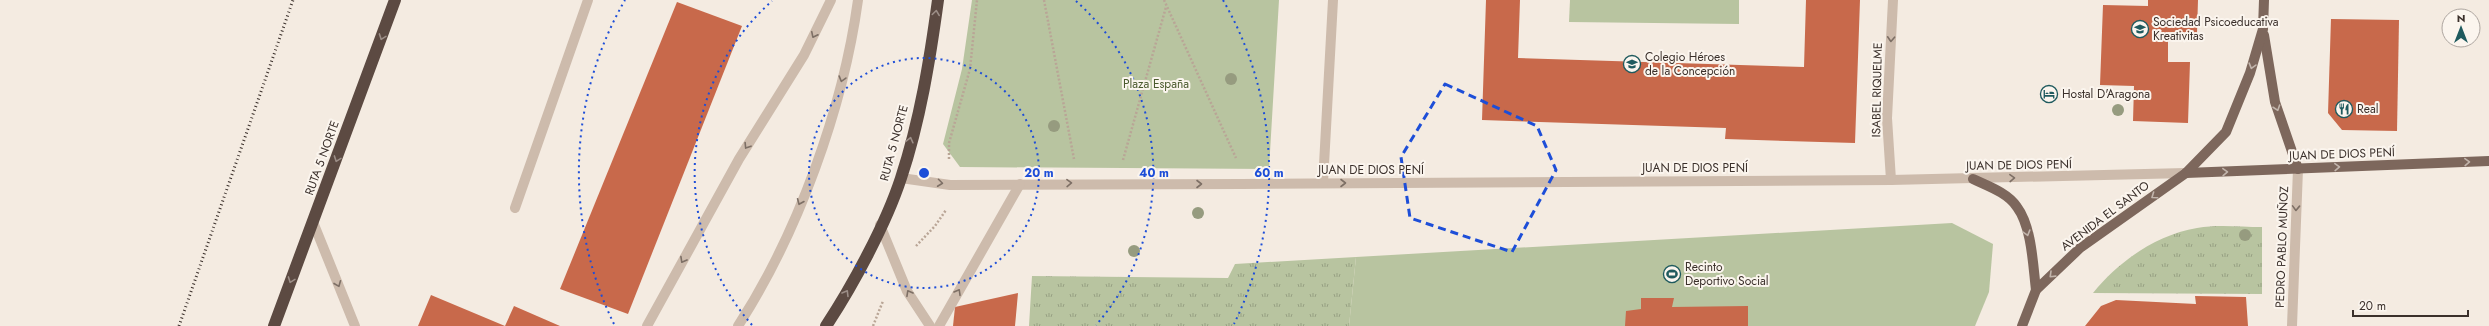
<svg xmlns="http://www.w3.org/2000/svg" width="2489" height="326" viewBox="0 0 2489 326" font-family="Jost,sans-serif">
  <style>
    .grass { fill: url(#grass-tufts) }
    .green { fill: #b8c4a0 }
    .building { fill: #c8694b }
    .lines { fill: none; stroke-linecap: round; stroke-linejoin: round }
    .path { stroke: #b9a596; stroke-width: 2.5; stroke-dasharray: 2 2; stroke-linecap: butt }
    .minor { stroke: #cdbbac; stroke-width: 10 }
    .major { stroke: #7d675c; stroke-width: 10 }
    .highway { stroke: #5c4a42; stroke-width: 12 }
    .rail { stroke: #3b302b; stroke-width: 3; stroke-dasharray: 1 3; stroke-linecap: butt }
    .tree { fill: #969b7f }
    .oneway { stroke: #9c8e87 }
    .oneway2 { stroke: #7d6f65 }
    .oneway3 { stroke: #c2b5ac }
    .marked { fill: none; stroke: #1d4ed8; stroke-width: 3; stroke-dasharray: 8 5; stroke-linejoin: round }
    .ring { fill: none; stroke: #1d4ed8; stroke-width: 2; stroke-dasharray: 2 4 }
    .labels { text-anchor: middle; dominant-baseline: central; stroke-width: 4; stroke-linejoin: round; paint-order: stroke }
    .poi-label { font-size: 12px; fill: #3b302b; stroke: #fbf5ee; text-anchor: start }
    .park-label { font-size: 12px; fill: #4a5a2e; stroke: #fbf5ee }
    .street-label { font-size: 12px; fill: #3b302b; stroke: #fbf5ee }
    .centre { fill: #1d4ed8; stroke: #fbf5ee; stroke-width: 2 }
    .ring-label { font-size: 12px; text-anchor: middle; font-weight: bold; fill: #1d4ed8; stroke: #fbf5ee; stroke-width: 4; stroke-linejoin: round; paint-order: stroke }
  </style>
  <defs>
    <pattern id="grass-tufts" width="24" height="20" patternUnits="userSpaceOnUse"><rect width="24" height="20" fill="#b8c4a0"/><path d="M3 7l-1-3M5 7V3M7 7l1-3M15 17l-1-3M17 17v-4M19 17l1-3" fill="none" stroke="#97a083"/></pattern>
  </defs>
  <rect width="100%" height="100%" fill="#f4ebe1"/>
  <g class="grass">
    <path d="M2262 227V294L2093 293C2119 261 2156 235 2197 228 2218 224 2241 227 2262 227Z"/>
    <polygon points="1356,257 1349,326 1029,326 1032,276 1228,278 1235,264"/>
  </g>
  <g class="green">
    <polygon points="972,0 1279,0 1269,169 960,167 943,144 962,69"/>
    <polygon points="1570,0 1739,0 1739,24 1569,22"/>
    <polygon points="1952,223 1993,244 1989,292 1975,326 1349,326 1356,257"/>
  </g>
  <g class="building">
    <polygon points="1486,0 1520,0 1518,58 1804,67 1806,0 1860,0 1855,143 1725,139 1726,128 1482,120"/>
    <polygon points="2148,0 2198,0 2197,33 2168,32 2168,62 2190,62 2188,123 2133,121 2134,86 2100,85 2103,5 2148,6"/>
    <polygon points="677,2 742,26 628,314 560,289"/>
    <polygon points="2331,19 2399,20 2397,131 2342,130 2328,113"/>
    <polygon points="1018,293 1015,326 953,326 955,307"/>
    <polygon points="431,295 505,326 514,306 560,326 418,326"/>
    <polygon points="2195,296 2246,297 2248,326 2085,326 2101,306 2116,300 2196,304"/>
    <polygon points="1641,298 1674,298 1672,307 1748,306 1748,326 1625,326 1626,311 1641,309"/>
  </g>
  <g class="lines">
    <g class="path">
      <polyline points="1044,0 1074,159"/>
      <polyline points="1164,0 1236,158"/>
      <polyline points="949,159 949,143 970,69 977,0"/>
      <polyline points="1123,160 1166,7"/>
      <polyline points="916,246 935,226 946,210"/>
      <polyline points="873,326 883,301"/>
    </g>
    <g class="minor">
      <polyline points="901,178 950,185 1242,184 1891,180 2186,173"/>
      <polyline points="1891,180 1887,118 1893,0"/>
      <polyline points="1323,183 1333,0"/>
      <polyline points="515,208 588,0"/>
      <polyline points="313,222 355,326"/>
      <polyline points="880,225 907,291 930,326"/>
      <polyline points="647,326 739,159 804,55 831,0"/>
      <path d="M738 326C798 233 843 109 858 0"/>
      <polyline points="939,326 1020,184"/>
      <polyline points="2292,326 2298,169"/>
    </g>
    <g class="major">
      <polyline points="2264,35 2275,102 2298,169"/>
      <polyline points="2186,173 2489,161"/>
      <path d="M1973 179C1988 186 2008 193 2017 207 2032 227 2033 266 2036 290"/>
      <polyline points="2022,326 2036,290 2080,248 2186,173 2226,132 2250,73 2263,29 2264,0"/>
    </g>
    <g class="highway">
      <polyline points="274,326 395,0"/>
      <path d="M826 326C853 285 886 224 901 178 920 121 930 59 938 0"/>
    </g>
    <polyline class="rail" points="179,326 293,0"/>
  </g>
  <g class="tree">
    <circle cx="1231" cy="79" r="6"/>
    <circle cx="2118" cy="110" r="6"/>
    <circle cx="1054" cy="126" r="6"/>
    <circle cx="1198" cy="213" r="6"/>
    <circle cx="2245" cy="235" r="6"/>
    <circle cx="1134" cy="251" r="6"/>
  </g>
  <defs><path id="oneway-chevron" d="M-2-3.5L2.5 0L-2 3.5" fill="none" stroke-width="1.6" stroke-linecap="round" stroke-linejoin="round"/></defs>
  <g class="oneway">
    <use href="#oneway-chevron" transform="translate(936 13) rotate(-82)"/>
    <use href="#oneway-chevron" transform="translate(382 37) rotate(110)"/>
    <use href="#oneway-chevron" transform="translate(910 140) rotate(-76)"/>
    <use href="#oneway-chevron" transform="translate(337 159) rotate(110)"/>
    <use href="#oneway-chevron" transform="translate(291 280) rotate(110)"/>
    <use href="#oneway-chevron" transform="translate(846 293) rotate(-59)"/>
  </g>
  <g class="oneway2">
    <use href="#oneway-chevron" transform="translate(814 35) rotate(116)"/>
    <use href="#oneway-chevron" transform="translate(1891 39) rotate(93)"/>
    <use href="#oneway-chevron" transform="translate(842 79) rotate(106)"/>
    <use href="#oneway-chevron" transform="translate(747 146) rotate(122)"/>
    <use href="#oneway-chevron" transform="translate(2012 178) rotate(-2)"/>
    <use href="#oneway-chevron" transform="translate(940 183) rotate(7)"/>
    <use href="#oneway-chevron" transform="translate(1069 183) rotate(-1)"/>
    <use href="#oneway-chevron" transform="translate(1343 183)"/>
    <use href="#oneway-chevron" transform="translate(1199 184)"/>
    <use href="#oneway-chevron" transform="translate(800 202) rotate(113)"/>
    <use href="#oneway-chevron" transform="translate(2296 208) rotate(92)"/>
    <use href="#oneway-chevron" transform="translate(683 260) rotate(119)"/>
    <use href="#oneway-chevron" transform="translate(338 284) rotate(68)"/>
    <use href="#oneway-chevron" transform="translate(958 292) rotate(-60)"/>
    <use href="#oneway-chevron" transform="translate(909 293) rotate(-119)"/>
  </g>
  <g class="oneway3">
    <use href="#oneway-chevron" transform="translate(2252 66) rotate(106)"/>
    <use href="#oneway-chevron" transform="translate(2277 108) rotate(71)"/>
    <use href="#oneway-chevron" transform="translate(2467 162) rotate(-2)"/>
    <use href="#oneway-chevron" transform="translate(2337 167) rotate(-2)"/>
    <use href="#oneway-chevron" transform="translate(2225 172) rotate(-2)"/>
    <use href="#oneway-chevron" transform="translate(2154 196) rotate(145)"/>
    <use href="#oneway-chevron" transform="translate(2027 233) rotate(74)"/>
    <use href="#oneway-chevron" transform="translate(2052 275) rotate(136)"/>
  </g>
  <path class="marked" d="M1445 84 1537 126 1556 170 1512 252 1410 218 1401 157Z"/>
  <g class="ring">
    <circle cx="924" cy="173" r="115"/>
    <path d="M752 325A230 230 0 0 1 772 1M1076 1A230 230 0 0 1 1096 325"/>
    <path d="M614 324A345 345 0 0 1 625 0M1223 0A345 345 0 0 1 1234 324"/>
  </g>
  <defs>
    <g id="school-ring" transform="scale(0.9)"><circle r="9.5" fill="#fbf5ee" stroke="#1f5a5e" stroke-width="1.5"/><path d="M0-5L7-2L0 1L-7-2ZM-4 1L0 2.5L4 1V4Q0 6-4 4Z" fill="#1f5a5e"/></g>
    <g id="hotel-ring" transform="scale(0.9)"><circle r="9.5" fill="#fbf5ee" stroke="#1f5a5e" stroke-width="1.5"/><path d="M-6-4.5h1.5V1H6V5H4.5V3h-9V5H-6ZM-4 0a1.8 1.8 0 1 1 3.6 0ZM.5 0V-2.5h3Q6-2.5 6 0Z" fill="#1f5a5e"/></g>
    <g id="restaurant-ring" transform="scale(0.9)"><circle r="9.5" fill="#fbf5ee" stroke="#1f5a5e" stroke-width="1.5"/><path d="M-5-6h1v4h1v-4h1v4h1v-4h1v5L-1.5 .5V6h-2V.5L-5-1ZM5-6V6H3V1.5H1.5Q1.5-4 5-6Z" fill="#1f5a5e"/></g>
    <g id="stadium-ring" transform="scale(0.9)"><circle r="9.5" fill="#fbf5ee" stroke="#1f5a5e" stroke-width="1.5"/><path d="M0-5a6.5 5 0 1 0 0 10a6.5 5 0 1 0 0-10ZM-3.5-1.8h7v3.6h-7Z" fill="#1f5a5e"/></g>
  </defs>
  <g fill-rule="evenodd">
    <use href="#school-ring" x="2140" y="29"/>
    <use href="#school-ring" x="1632" y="64"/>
    <use href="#hotel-ring" x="2049" y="94"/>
    <use href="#restaurant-ring" x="2344" y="109"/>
    <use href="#stadium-ring" x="1672" y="274"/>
  </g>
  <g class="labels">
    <g class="poi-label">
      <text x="2153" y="22">Sociedad Psicoeducativa<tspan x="2153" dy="14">Kreativitas</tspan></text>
      <text x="1645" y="57">Colegio Héroes<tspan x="1645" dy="14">de la Concepción</tspan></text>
      <text x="2062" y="94">Hostal D'Aragona</text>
      <text x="2357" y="109">Real</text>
      <text x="1685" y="267">Recinto<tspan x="1685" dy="14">Deportivo Social</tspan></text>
    </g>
    <g class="park-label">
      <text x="1156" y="84">Plaza España</text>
    </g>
    <g class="street-label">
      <text transform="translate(1877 90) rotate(-89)">ISABEL RIQUELME</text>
      <text transform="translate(894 143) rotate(-75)">RUTA 5 NORTE</text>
      <text transform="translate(2342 154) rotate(-2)">JUAN DE DIOS PENÍ</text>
      <text transform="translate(322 158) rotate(-70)">RUTA 5 NORTE</text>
      <text transform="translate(2019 165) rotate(-1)">JUAN DE DIOS PENÍ</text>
      <text x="1695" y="168">JUAN DE DIOS PENÍ</text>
      <text x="1371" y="170">JUAN DE DIOS PENÍ</text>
      <text transform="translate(2105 216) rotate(-37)">AVENIDA EL SANTO</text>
      <text transform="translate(2282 247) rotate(-88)">PEDRO PABLO MUÑOZ</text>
    </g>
  </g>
  <circle cx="924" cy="173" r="6" class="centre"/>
  <g class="ring-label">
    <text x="1039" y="177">20 m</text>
    <text x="1154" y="177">40 m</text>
    <text x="1269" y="177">60 m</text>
  </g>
  <g transform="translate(2461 28)"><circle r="19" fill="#fbf5ee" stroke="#aea6a0"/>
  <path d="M0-3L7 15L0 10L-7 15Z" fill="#1f5a5e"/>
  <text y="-6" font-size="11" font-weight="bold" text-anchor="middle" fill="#3b302b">N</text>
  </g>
  <path d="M2353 310v6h115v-6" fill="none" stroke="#3b302b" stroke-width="2"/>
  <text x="2359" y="310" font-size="12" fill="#3b302b" stroke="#fbf5ee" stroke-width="3" paint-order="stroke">20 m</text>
</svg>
